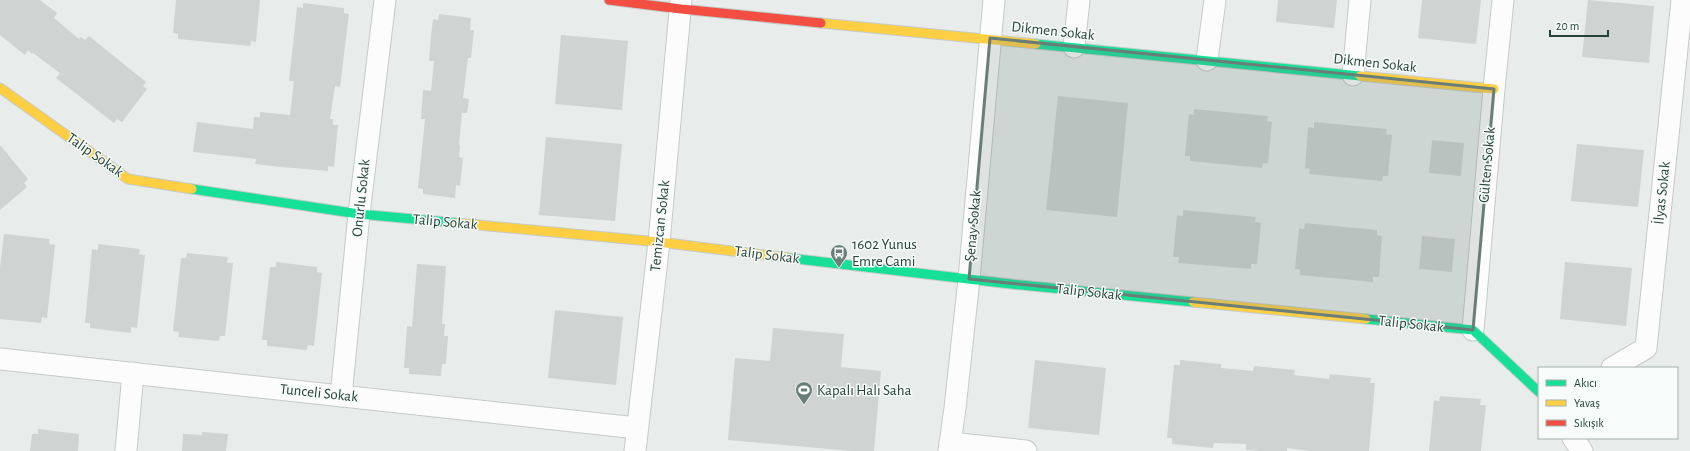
<svg xmlns="http://www.w3.org/2000/svg" width="1690" height="451" viewBox="0 0 1690 451" font-family="'Alegreya Sans',sans-serif">
  <style>
    .building { fill: #cfd4d2 }
    .lines { fill: none; stroke-linecap: round; stroke-linejoin: round }
    .street-casing { stroke: #c5cac8; stroke-width: 23 }
    .fast-casing { stroke: #c3cbc8; stroke-width: 11 }
    .slow-casing { stroke: #c3cbc8; stroke-width: 11 }
    .jam-casing { stroke: #c3cbc8; stroke-width: 11 }
    .street { stroke: #fcfcfc; stroke-width: 21 }
    .fast { stroke: #16e098; stroke-width: 9 }
    .slow { stroke: #ffcf43; stroke-width: 9 }
    .jam { stroke: #f24e42; stroke-width: 9 }
    .marked { fill: #697e78; fill-opacity: 0.2; stroke: #697e78; stroke-width: 3; stroke-linejoin: round }
    .labels { text-anchor: middle; dominant-baseline: central; stroke-width: 3; stroke-linejoin: round; paint-order: stroke }
    .street-label { font-size: 15px; fill: #24423a; stroke: #f7fbf9 }
    .poi-label { font-size: 15px; fill: #24423a; stroke: #f7fbf9; text-anchor: start }
  </style>
  <rect width="100%" height="100%" fill="#e8edeb"/>
  <g class="building">
    <polygon points="0,0 40,0 57,13 54,18 79,39 81,37 85,40 89,36 146,82 143,86 147,89 122,122 117,119 114,123 56,78 60,73 33,53 32,54 28,50 25,55 0,35"/>
    <polygon points="176,0 260,0 256,42 251,41 250,46 178,39 178,34 173,33"/>
    <polygon points="1278,0 1337,0 1334,28 1276,22"/>
    <polygon points="1422,0 1481,0 1476,44 1418,38"/>
    <polygon points="1588,0 1654,6 1649,63 1582,57"/>
    <polygon points="303,3 344,8 344,13 349,14 340,87 335,86 330,119 333,119 333,125 338,125 334,167 328,166 328,171 281,167 255,164 256,159 193,152 197,122 253,129 254,117 260,117 260,112 290,115 294,81 289,81 297,7 303,8"/>
    <polygon points="439,14 471,18 470,30 474,30 471,58 468,58 463,98 469,99 467,113 462,113 459,145 460,145 459,157 463,158 460,186 456,185 455,198 423,194 423,189 418,188 425,119 421,119 423,90 431,91 434,61 429,61 431,36 433,19 438,20"/>
    <polygon points="561,35 628,41 622,110 555,104"/>
    <polygon points="1058,96 1128,103 1117,217 1046,210"/>
    <polygon points="1194,109 1268,116 1267,121 1272,122 1268,163 1263,163 1262,168 1190,161 1190,156 1185,156 1188,123 1189,114 1194,115"/>
    <polygon points="1314,122 1387,129 1386,134 1392,135 1388,176 1383,176 1382,181 1309,174 1310,169 1305,168 1308,127 1314,128"/>
    <polygon points="546,137 622,144 615,221 539,215"/>
    <polygon points="1432,140 1464,143 1461,176 1429,173"/>
    <polygon points="1577,144 1644,150 1638,207 1571,201"/>
    <polygon points="0,145 28,179 24,183 27,187 0,210"/>
    <polygon points="1183,210 1256,217 1255,222 1261,223 1257,264 1251,264 1251,269 1178,263 1179,257 1173,257 1177,215 1183,216"/>
    <polygon points="1305,223 1377,230 1377,235 1382,236 1379,277 1373,277 1373,282 1300,275 1300,270 1295,269 1299,228 1304,229"/>
    <polygon points="4,234 50,239 49,244 55,245 47,318 42,317 41,323 0,319 0,268"/>
    <polygon points="1422,236 1455,239 1452,272 1419,269"/>
    <polygon points="98,244 140,249 139,254 145,255 137,328 131,327 131,333 90,328 90,323 85,323 92,249 98,250"/>
    <polygon points="187,253 228,257 227,263 233,263 225,336 220,336 219,341 178,337 179,332 173,331 181,258 186,258"/>
    <polygon points="276,262 317,267 317,272 322,273 314,346 308,345 307,350 267,346 267,340 262,340 270,267 276,267"/>
    <polygon points="1565,262 1632,268 1626,326 1560,319"/>
    <polygon points="417,264 446,266 442,324 445,324 444,336 448,336 446,364 442,364 441,376 409,374 409,368 404,368 407,326 412,327"/>
    <polygon points="555,310 623,317 616,385 548,378"/>
    <polygon points="773,328 844,334 841,367 881,371 874,451 852,451 728,440 735,358 770,361"/>
    <polygon points="1035,360 1106,368 1099,435 1028,428"/>
    <polygon points="1180,360 1221,364 1221,368 1253,371 1254,366 1295,370 1294,375 1329,379 1330,374 1371,378 1370,383 1375,383 1369,451 1311,451 1287,448 1287,451 1260,451 1246,450 1246,444 1214,443 1213,448 1172,444 1172,438 1167,438 1174,365 1180,365"/>
    <polygon points="1440,396 1481,399 1480,405 1486,405 1481,451 1429,451 1434,400 1439,401"/>
    <polygon points="38,429 79,434 78,451 30,451 32,434 38,434"/>
    <polygon points="202,432 228,434 226,451 182,451 183,434 202,435"/>
  </g>
  <g class="lines">
    <g class="street-casing">
      <g id="street">
        <polyline points="1074,47 1079,0"/>
        <polyline points="1207,60 1215,0"/>
        <polyline points="1353,75 1360,0"/>
        <polyline points="1473,330 1494,89 1503,0"/>
        <polyline points="0,359 637,428"/>
        <polyline points="1612,368 1646,348 1682,0"/>
        <polyline points="341,396 359,214 385,0"/>
        <polyline points="1573,438 1582,451"/>
        <polyline points="950,443 1026,451"/>
        <polyline points="126,451 133,373"/>
        <polyline points="635,451 659,242 681,0"/>
        <polyline points="949,451 955,408 969,279 994,0"/>
      </g>
    </g>
    <g class="fast-casing">
      <g id="fast">
        <polyline points="1036,44 1360,76"/>
        <polyline points="192,189 359,214 457,223"/>
        <polyline points="789,258 1011,284 1193,302"/>
        <polyline points="1366,319 1473,330 1539,392"/>
      </g>
    </g>
    <g class="slow-casing">
      <g id="slow">
        <polyline points="821,23 1036,44"/>
        <polyline points="1360,76 1494,89"/>
        <polyline points="0,88 128,179 192,189"/>
        <polyline points="457,223 659,242 789,258"/>
        <polyline points="1193,302 1366,319"/>
      </g>
    </g>
    <g class="jam-casing">
      <polyline id="jam" points="609,0 681,9 821,23"/>
    </g>
    <use href="#street" class="street"/>
    <use href="#fast" class="fast"/>
    <use href="#slow" class="slow"/>
    <use href="#jam" class="jam"/>
  </g>
  <path class="marked" d="M990 38 1494 89 1473 330 969 279Z"/>
  <defs>
    <g id="bus-pin" transform="scale(0.9)"><path d="M0 17L-7.5 6A9.5 9.5 0 1 1 7.5 6Z" fill="#697e78" stroke="#f7fbf9"/><path d="M-5-6H5V4H4V6H2V4H-2V6H-4V4H-5ZM-3.5-4V0h7V-4ZM-3.5 1.2v1.5H-2V1.2ZM2 1.2v1.5H3.5V1.2Z" fill="#fff"/></g>
    <g id="stadium-pin" transform="scale(0.9)"><path d="M0 17L-7.5 6A9.5 9.5 0 1 1 7.5 6Z" fill="#697e78" stroke="#f7fbf9"/><path d="M0-5a6.5 5 0 1 0 0 10a6.5 5 0 1 0 0-10ZM-3.5-1.8h7v3.6h-7Z" fill="#fff"/></g>
  </defs>
  <g fill-rule="evenodd">
    <use href="#bus-pin" x="839" y="253"/>
    <use href="#stadium-pin" x="804" y="390"/>
  </g>
  <g class="labels">
    <g class="street-label">
      <text transform="translate(1053 31) rotate(6)">Dikmen Sokak</text>
      <text transform="translate(1375 63) rotate(6)">Dikmen Sokak</text>
      <text transform="translate(95 155) rotate(35)">Talip Sokak</text>
      <text transform="translate(1487 165) rotate(-85)">Gülten Sokak</text>
      <text transform="translate(1662 193) rotate(-84)">İlyas Sokak</text>
      <text transform="translate(361 198) rotate(-84)">Onurlu Sokak</text>
      <text transform="translate(445 222) rotate(5)">Talip Sokak</text>
      <text transform="translate(660 226) rotate(-84)">Temizcan Sokak</text>
      <text transform="translate(973 226) rotate(-85)">Şenay Sokak</text>
      <text transform="translate(767 255) rotate(7)">Talip Sokak</text>
      <text transform="translate(1089 292) rotate(6)">Talip Sokak</text>
      <text transform="translate(1411 324) rotate(6)">Talip Sokak</text>
      <text transform="translate(319 393) rotate(6)">Tunceli Sokak</text>
    </g>
    <g class="poi-label">
      <text x="852" y="244">1602 Yunus<tspan x="852" dy="17">Emre Cami</tspan></text>
      <text x="817" y="390">Kapalı Halı Saha</text>
    </g>
  </g>
  <rect x="1538" y="367" width="140" height="72" fill="#f7fbf9" stroke="#a3b1ad"/>
  <rect x="1546" y="380" width="20" height="6" fill="#16e098" stroke="#a3b1ad"/>
  <text x="1574" y="387" font-size="12" fill="#24423a">Akıcı</text>
  <rect x="1546" y="400" width="20" height="6" fill="#ffcf43" stroke="#a3b1ad"/>
  <text x="1574" y="407" font-size="12" fill="#24423a">Yavaş</text>
  <rect x="1546" y="420" width="20" height="6" fill="#f24e42" stroke="#a3b1ad"/>
  <text x="1574" y="427" font-size="12" fill="#24423a">Sıkışık</text>
  <path d="M1550 30v6h58v-6" fill="none" stroke="#24423a" stroke-width="2"/>
  <text x="1556" y="30" font-size="12" fill="#24423a" stroke="#f7fbf9" stroke-width="3" paint-order="stroke">20 m</text>
</svg>
